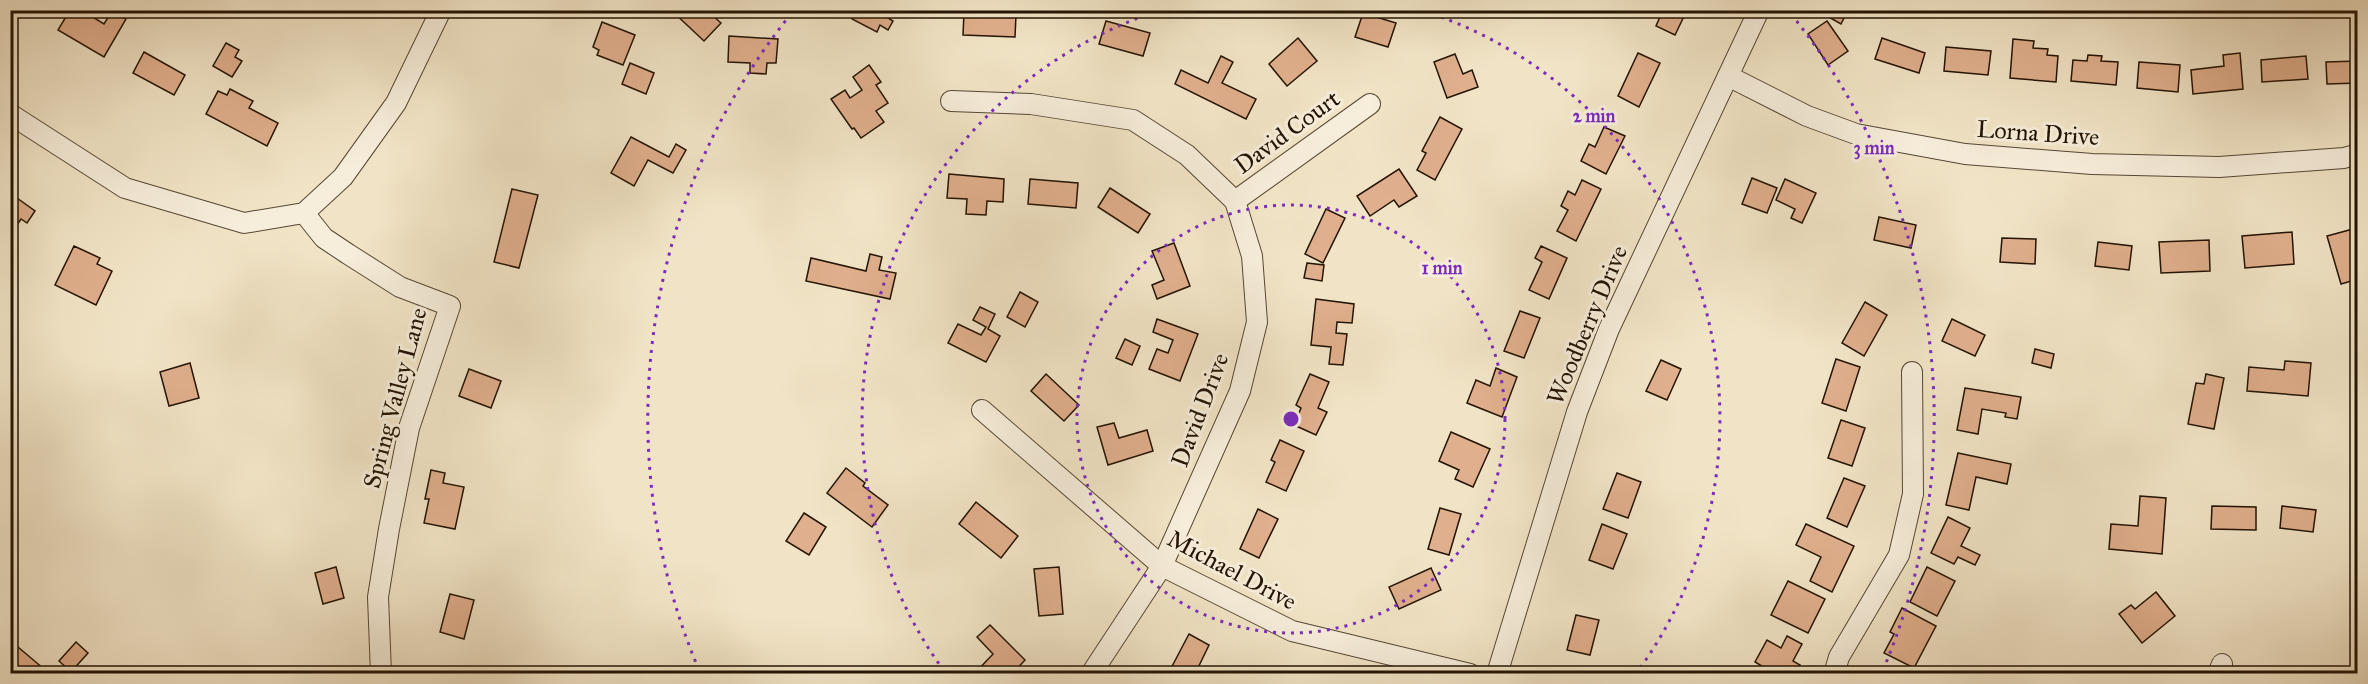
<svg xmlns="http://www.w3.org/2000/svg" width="2368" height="684" viewBox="0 0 2368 684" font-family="'IM FELL Great Primer',serif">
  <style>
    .building { fill: #e0af8d; stroke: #231303; stroke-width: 1.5 }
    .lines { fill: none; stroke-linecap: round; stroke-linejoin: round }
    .street-casing { stroke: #564734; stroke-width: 22 }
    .street { stroke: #f6edda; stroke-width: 20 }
    .ring { fill: none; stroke: #7b2cbf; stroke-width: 3; stroke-dasharray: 3 6 }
    .labels { text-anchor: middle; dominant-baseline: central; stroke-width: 6; stroke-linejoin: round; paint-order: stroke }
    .street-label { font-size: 24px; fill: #231303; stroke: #f6edda }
    .centre { fill: #7b2cbf; stroke: #f6edda; stroke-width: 3 }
    .ring-label { font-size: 18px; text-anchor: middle; font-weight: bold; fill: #7b2cbf; stroke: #f6edda; stroke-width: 6; stroke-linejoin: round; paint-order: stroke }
  </style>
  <rect width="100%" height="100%" fill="#f1e4c6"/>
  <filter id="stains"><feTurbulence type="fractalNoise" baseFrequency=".00333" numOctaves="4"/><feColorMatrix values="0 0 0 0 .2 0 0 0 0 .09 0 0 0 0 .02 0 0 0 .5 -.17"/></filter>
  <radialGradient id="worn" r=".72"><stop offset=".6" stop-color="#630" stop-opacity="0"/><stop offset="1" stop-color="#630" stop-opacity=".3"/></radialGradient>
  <g class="building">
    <polygon points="70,10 88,10 86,13 104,24 112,11 126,19 104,57 58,30"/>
    <polygon points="671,10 714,10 711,14 721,23 704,41"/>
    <polygon points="850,10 883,10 887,13 885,16 893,21 888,30 880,25 877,32 852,19 855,13"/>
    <polygon points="1663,10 1687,10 1675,35 1656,26"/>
    <polygon points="1828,10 1848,10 1841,24 1825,15"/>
    <polygon points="964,13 1016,15 1015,37 963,35"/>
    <polygon points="1363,13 1396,23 1388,47 1355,37"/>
    <polygon points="1106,21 1150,33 1143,56 1099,44"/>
    <polygon points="1827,21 1848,51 1828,65 1808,34"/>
    <polygon points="602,22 635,35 623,65 597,55 599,50 593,47"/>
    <polygon points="729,36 778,39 776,63 767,63 766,74 750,73 750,63 728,62"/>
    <polygon points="1298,38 1317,61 1287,86 1269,64"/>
    <polygon points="1882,38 1925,53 1919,73 1875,59"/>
    <polygon points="2013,39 2034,41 2033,48 2048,49 2047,55 2058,56 2056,82 2010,78"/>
    <polygon points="226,43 239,50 235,57 242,61 232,77 213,66"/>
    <polygon points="1946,47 1991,51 1988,75 1944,71"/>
    <polygon points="144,52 185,75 174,95 133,73"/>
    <polygon points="1638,53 1660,63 1639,107 1618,96"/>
    <polygon points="2240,53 2243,89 2193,94 2191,70 2224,66 2223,55"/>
    <polygon points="1455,54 1463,74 1472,70 1478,87 1447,98 1434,62"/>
    <polygon points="2088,55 2102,56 2101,61 2118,62 2116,85 2071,81 2073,60 2087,61"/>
    <polygon points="1221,56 1233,62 1222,83 1256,99 1246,119 1175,84 1181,70 1208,83"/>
    <polygon points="2306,56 2308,79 2262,82 2261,60"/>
    <polygon points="2358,61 2358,83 2327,84 2326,62"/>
    <polygon points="2139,62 2180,65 2178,92 2137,88"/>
    <polygon points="630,63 654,73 646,94 622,84"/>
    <polygon points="869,65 881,82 876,85 888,103 876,111 884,122 861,138 854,128 852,129 831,99 845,90 850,98 862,90 853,77"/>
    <polygon points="230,89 253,101 249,108 278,123 267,146 206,114 218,91 227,95"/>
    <polygon points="1440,117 1462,129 1435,180 1417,170 1426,153 1422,151"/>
    <polygon points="1604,127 1625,136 1606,174 1581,161 1589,144 1595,147"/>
    <polygon points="631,137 669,157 676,144 686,150 673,173 648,160 634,186 611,173"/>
    <polygon points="1399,169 1417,196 1399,207 1394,200 1370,216 1357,196"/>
    <polygon points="949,174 1004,179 1003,202 987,201 986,215 966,214 967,199 947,198"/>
    <polygon points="1752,178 1777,188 1767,213 1742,204"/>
    <polygon points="1030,179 1078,183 1076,208 1028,204"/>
    <polygon points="1785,179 1816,193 1802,223 1791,218 1795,209 1776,200"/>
    <polygon points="1582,180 1601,189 1576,241 1557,231 1568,210 1561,206 1568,191 1575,195"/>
    <polygon points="1110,188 1150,214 1138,233 1098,207"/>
    <polygon points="512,189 538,195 519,268 494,262"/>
    <polygon points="10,193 35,211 27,223 21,219 15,228 10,225"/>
    <polygon points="1326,209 1345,218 1323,263 1305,254"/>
    <polygon points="1879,217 1916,225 1911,248 1874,240"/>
    <polygon points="2353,229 2358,243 2358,279 2341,284 2327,236"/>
    <polygon points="2292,232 2294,264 2245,268 2242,236"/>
    <polygon points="2002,238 2036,239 2035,264 2000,262"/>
    <polygon points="2209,240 2210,271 2161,273 2159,242"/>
    <polygon points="2098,242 2132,246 2129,270 2095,266"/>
    <polygon points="1174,243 1190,286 1157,299 1152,285 1164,280 1152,251"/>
    <polygon points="74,246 100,258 97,264 112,271 96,305 55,285"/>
    <polygon points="1541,246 1567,258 1549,299 1529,290 1542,262 1535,258"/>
    <polygon points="870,254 882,257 879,270 896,273 890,299 806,281 811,258 866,271"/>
    <polygon points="1307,263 1324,265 1322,281 1304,278"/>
    <polygon points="1020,292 1038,302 1025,327 1007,317"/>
    <polygon points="1316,299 1354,304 1352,323 1337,322 1336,333 1347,334 1343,365 1329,364 1331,347 1311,345"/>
    <polygon points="1865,302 1887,315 1864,356 1842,343"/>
    <polygon points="980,307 995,314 988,329 1000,336 986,362 948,343 958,324 981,335 986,327 973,320"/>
    <polygon points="1520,311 1540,318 1524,358 1504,351"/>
    <polygon points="1157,319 1198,334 1180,381 1149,369 1157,349 1168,353 1173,340 1153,332"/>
    <polygon points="1952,319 1985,335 1975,356 1942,341"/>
    <polygon points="1125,339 1140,346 1132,365 1116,358"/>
    <polygon points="2035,349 2054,354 2051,368 2032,363"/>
    <polygon points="1836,359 1860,367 1846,411 1822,403"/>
    <polygon points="1661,360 1681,369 1667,400 1646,391"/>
    <polygon points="2285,361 2311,363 2308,396 2247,391 2249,367 2284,370"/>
    <polygon points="190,363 199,398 169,406 160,372"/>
    <polygon points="1496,368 1517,377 1502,417 1467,403 1476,380 1490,386"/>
    <polygon points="469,369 501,381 491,408 459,396"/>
    <polygon points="1046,374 1079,405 1064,421 1031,391"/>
    <polygon points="1310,374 1329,382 1318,408 1327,412 1316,435 1294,425 1301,408 1296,405"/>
    <polygon points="2206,374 2224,378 2214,429 2188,424 2196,383 2204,384"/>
    <polygon points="1965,388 2021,397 2017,419 2005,417 2006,413 1982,409 1978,434 1957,430"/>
    <polygon points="1841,420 1865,428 1852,466 1828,458"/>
    <polygon points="1114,423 1119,438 1147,430 1153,451 1108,465 1097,427"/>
    <polygon points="1451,432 1490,449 1473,487 1455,479 1459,470 1439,461"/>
    <polygon points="1280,440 1304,451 1286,491 1266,482 1275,462 1271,460"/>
    <polygon points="1958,453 2011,464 2007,484 1976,477 1969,510 1946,505"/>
    <polygon points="846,468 865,483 863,486 888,505 872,527 827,493"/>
    <polygon points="431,470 445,473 443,483 464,487 455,529 424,523 429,499 425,499"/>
    <polygon points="1617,473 1641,482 1628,518 1603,509"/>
    <polygon points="1844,478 1865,486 1847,527 1827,518"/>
    <polygon points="2140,496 2166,498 2162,554 2109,549 2111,524 2138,526"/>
    <polygon points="976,502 1018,536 1001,558 959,524"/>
    <polygon points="2212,506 2256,507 2256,530 2211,529"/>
    <polygon points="2282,506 2316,510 2313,532 2280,528"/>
    <polygon points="1440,508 1461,514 1449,555 1428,549"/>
    <polygon points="1258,509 1278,519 1259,558 1240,549"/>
    <polygon points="804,513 826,527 809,555 786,541"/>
    <polygon points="1948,517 1970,528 1961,546 1980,555 1975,565 1958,557 1954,564 1931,553"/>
    <polygon points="1602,524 1627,534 1613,569 1589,560"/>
    <polygon points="1806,524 1854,546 1832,592 1810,581 1821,557 1796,545"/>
    <polygon points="336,567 344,598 323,604 315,573"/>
    <polygon points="1059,567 1063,614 1039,616 1034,569"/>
    <polygon points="1927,567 1955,581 1937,616 1910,602"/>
    <polygon points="1431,568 1441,590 1399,609 1389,587"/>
    <polygon points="1788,581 1825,599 1808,633 1771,615"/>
    <polygon points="2156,592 2175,616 2142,643 2119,614 2131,605 2135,609"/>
    <polygon points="450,594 474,600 464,639 440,632"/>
    <polygon points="1902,608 1936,626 1914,668 1884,653 1894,634 1890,632"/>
    <polygon points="1576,615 1599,620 1590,655 1567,650"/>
    <polygon points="990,625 1025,660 1012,674 974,674 993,654 977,637"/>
    <polygon points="1189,634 1209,645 1195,674 1168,674"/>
    <polygon points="1787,636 1802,644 1793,661 1800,665 1795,674 1775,674 1755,662 1767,640 1781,648"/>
    <polygon points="76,642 88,653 71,672 59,661"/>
    <polygon points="18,647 44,669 40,674 15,674 10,670 10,655"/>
    <polygon points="76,667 84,674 71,674"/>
    <polygon points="1872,667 1885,674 1869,674"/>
    <polygon points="2146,667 2150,674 2138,674"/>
  </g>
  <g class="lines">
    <g class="street-casing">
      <g id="street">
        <polyline points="1728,76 1807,116 1856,134 1965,154 2092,164 2219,167 2344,158 2358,154"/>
        <polyline points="951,101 1031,104 1133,120 1187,155 1235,201 1252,256 1257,322 1240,391 1162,566 1091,674"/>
        <polyline points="10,114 125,188 244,223 304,213 343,177 396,103 441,10"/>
        <polyline points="1235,201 1370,104"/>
        <polyline points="304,213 324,238 348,254 400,287 450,306 409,428 389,529 378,597 381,674"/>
        <polyline points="982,410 1162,566 1292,631 1470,674"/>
        <polyline points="1497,674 1577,412 1609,329 1759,10"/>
        <polyline points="1834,674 1839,657 1899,555 1913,494 1912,372"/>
        <polyline points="2218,674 2222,664"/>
      </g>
    </g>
    <use href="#street" class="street"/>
  </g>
  <g class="ring">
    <circle cx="1291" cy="419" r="214"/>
    <path d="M944 671A429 429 0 0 1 1158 11M1424 11A429 429 0 0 1 1638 671"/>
    <path d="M699 670A643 643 0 0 1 791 14M1791 14A643 643 0 0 1 1883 670"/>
  </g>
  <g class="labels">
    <g class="street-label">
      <text transform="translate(1287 132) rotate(-36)">David Court</text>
      <text transform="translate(2038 133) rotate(4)">Lorna Drive</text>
      <text transform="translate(1587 325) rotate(-67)">Woodberry Drive</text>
      <text transform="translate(395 398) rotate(-75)">Spring Valley Lane</text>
      <text transform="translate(1200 410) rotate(-69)">David Drive</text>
      <text transform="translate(1232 570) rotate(28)">Michael Drive</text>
    </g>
  </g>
  <circle cx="1291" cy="419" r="9" class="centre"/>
  <g class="ring-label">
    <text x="1594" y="122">2 min</text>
    <text x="1874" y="154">3 min</text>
    <text x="1442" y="274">1 min</text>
  </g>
  <rect width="2368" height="684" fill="none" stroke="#f1e4c6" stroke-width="36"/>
  <rect x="12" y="12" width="2344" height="660" fill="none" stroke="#231303" stroke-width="3"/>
  <rect x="18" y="18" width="2332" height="648" fill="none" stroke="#231303" stroke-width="1.5"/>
  <rect width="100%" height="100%" filter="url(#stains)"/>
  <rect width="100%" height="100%" fill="url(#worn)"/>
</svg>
